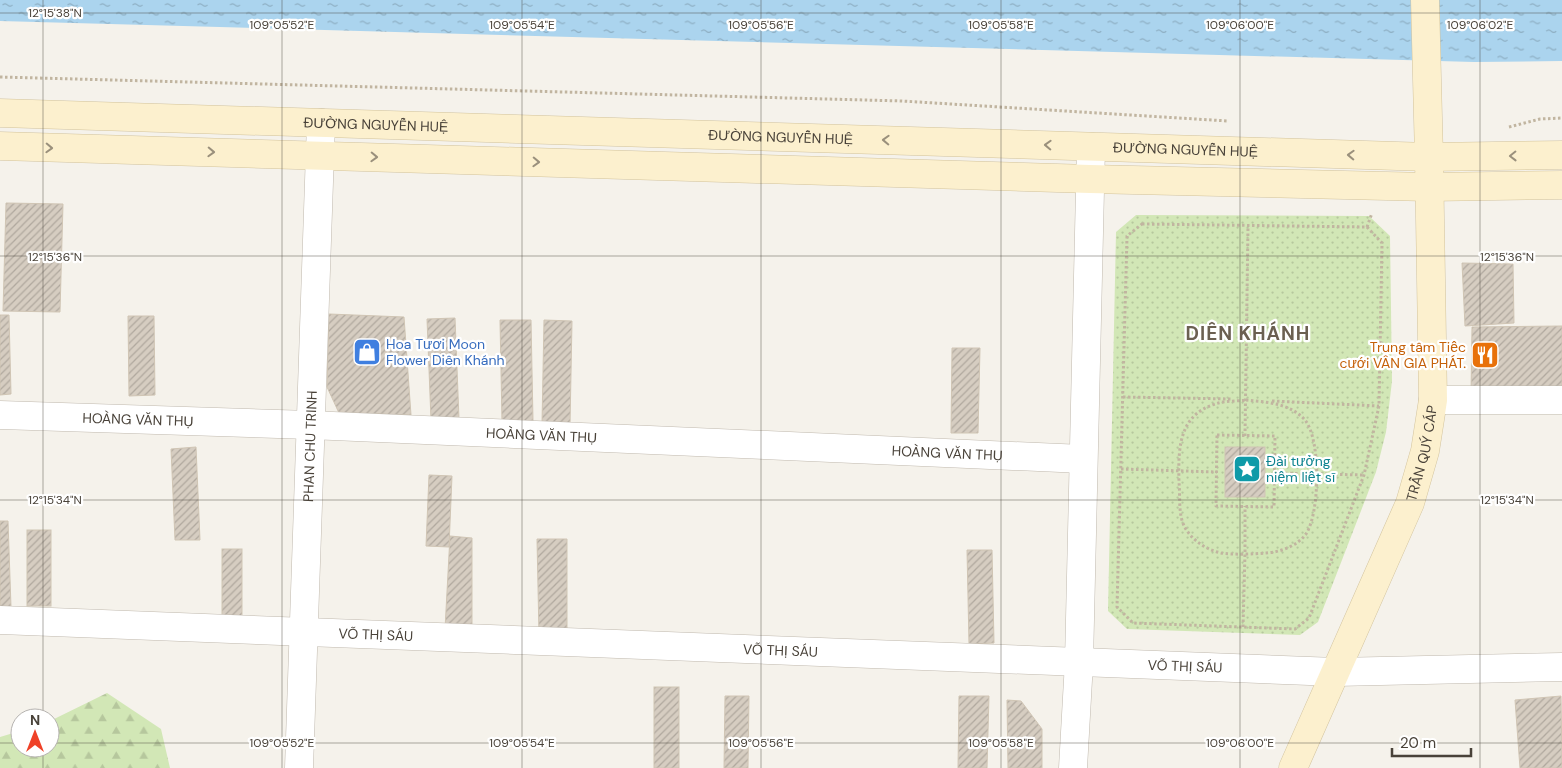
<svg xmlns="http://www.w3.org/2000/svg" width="1562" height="768" viewBox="0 0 1562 768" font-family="'DM Sans',sans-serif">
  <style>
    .forest { fill: url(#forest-firs) }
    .park { fill: url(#park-dots) }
    .water { fill: url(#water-ripples) }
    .building { fill: url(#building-hatch); stroke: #d0c5b4 }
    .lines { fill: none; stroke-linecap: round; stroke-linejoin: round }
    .street-casing { stroke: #c0b9ae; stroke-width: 29 }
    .secondary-casing { stroke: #d2c39d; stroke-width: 29 }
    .path { stroke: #c1b5a0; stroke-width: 3; stroke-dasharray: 2.5 2.5; stroke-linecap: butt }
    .street { stroke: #fff; stroke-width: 28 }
    .secondary { stroke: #fcf0ce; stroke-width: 28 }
    .oneway { stroke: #9a907c }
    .ticks { fill: none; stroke: #494239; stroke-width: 1; stroke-opacity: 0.45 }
    .labels { text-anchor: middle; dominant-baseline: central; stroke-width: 4.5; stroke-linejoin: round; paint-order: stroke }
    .street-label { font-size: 14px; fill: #494239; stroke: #fff }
    .shop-label { font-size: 14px; fill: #366cbe; stroke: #fff; text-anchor: start }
    .food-label { font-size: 14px; fill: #c56008; stroke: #fff; text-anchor: end }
    .culture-label { font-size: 14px; fill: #0d838f; stroke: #fff; text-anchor: start }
    .district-label { font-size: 19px; font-weight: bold; letter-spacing: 1px; fill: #6b6051; stroke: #fff }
    .ticks-label { font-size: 12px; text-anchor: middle; fill: #494239; stroke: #fff; stroke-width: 4.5; stroke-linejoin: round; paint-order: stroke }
  </style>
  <defs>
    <pattern id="forest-firs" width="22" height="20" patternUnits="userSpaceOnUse" patternTransform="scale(1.25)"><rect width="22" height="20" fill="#d2e7b6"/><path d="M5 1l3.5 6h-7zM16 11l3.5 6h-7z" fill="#b6c79d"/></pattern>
    <pattern id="park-dots" width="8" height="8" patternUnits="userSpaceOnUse" patternTransform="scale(1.25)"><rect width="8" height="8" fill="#d2e7b6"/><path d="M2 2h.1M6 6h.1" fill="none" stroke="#b6c79d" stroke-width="1.8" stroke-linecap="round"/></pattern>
    <pattern id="water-ripples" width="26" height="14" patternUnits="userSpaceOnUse" patternTransform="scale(1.25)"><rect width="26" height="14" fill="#abd4ee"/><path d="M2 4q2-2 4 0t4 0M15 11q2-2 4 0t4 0" fill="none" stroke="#8daec2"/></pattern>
    <pattern id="building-hatch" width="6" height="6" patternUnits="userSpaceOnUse" patternTransform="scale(1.25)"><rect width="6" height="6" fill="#d6cdc1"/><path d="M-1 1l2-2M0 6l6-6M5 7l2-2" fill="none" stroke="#b0a89e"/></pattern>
  </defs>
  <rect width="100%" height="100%" fill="#f5f2eb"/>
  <polygon class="forest" points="107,693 161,729 170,768 0,768 0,737 20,731 20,748 50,748 50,721"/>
  <polygon class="park" points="1136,215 1369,216 1390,236 1392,381 1386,432 1376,472 1318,622 1300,635 1127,629 1108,611 1116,232"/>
  <polygon class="water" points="0,0 1562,0 1562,61 1474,62 0,21"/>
  <g class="building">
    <polygon points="6,203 63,204 60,312 3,311"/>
    <polygon points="1462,263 1513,264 1514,323 1465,326"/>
    <polygon points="329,314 404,317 411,415 339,413 327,387"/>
    <polygon points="0,315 9,315 11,394 0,395"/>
    <polygon points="128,316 154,316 155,395 129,396"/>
    <polygon points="455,318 459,419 431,420 427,319"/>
    <polygon points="500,320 531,320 533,421 502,422"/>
    <polygon points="544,320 572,321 570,425 542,424"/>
    <polygon points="1562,326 1562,393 1471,394 1472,327"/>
    <polygon points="952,348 980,348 978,433 951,433"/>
    <polygon points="196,447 200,540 175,540 171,449"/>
    <rect x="1225" y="447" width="40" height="50"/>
    <polygon points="429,475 452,476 449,547 426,546"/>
    <polygon points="0,521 8,521 11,607 0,607"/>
    <rect x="27" y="530" width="24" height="76"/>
    <polygon points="450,536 472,538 472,633 445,629"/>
    <polygon points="537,539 567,539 567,638 539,635"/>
    <rect x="222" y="549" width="20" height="69"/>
    <polygon points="967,550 992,550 994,643 969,644"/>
    <rect x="654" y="687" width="25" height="81"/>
    <polygon points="725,696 749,696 748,768 724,768"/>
    <polygon points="959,696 989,696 987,768 958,768"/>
    <polygon points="1561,696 1562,768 1520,768 1515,700"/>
    <polygon points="1007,700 1021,701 1042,729 1042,768 1008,768"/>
  </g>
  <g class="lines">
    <g class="street-casing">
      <g id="street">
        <polyline points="1433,400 1562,400"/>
        <path id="s1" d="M0 415 310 425 1083 459"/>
        <path id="s2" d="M0 620 1336 672 1562 667"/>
        <path id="s3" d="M299 768 321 123"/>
        <polyline points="1073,768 1079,662 1091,147"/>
      </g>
    </g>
    <g class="secondary-casing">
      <g id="secondary">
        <path id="s4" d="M0 113 1429 157 1562 155"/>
        <polyline points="0,146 1090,179 1429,187 1562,185"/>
        <path id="s5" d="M1293 768 1410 503 1425 451 1433 400 1429 157 1425 0"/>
      </g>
    </g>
    <g class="path">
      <polyline points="0,77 902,101 1228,121"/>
      <polyline points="1509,127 1540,119 1562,118"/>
      <polygon points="1142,224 1367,227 1382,243 1379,406 1364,475 1309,618 1295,629 1133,623 1117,607 1127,236"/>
      <polyline points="1367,227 1372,213"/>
      <polyline points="1123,397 1231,399"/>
      <path d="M1246 400C1266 402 1290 403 1305 420 1321 439 1320 513 1306 534 1297 546 1281 552 1266 553 1254 554 1232 555 1221 553 1203 549 1184 535 1181 516 1179 506 1180 493 1179 482 1178 445 1179 411 1223 402 1230 401 1238 401 1246 400Z"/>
      <polyline points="1272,401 1379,406"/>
      <polygon points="1217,435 1275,436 1274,507 1216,506"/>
      <polyline points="1245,436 1248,226"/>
      <polyline points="1121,469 1217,472"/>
      <polyline points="1275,473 1364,475"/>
      <polyline points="1243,627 1245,553 1245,506"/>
    </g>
    <use href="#street" class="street"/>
    <use href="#secondary" class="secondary"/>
  </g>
  <defs><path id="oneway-chevron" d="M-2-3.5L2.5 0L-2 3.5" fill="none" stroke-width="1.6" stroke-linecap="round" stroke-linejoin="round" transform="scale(1.25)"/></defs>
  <g class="oneway">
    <use href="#oneway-chevron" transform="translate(886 140) rotate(-178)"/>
    <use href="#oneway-chevron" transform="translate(1048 145) rotate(-178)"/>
    <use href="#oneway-chevron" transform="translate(49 148) rotate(2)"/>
    <use href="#oneway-chevron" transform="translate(211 152) rotate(2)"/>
    <use href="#oneway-chevron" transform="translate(1351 155) rotate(-178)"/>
    <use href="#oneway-chevron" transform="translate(1513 156) rotate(179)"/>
    <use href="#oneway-chevron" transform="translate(374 157) rotate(2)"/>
    <use href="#oneway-chevron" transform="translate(536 162) rotate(2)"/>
  </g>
  <path class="ticks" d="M43 0V718M282 0V768M522 0V768M761 0V768M1001 0V768M1240 0V768M1480 0V768M0 13H1562M0 256H1562M0 500H1562M0 743H20M50 743H1562M43 748V768"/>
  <defs>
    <g id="shop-square" transform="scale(1.4375)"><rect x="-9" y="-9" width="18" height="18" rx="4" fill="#3f7fe0" stroke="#fff"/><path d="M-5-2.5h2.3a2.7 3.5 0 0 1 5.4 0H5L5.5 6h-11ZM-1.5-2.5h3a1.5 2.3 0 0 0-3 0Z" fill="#fff"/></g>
    <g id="restaurant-square" transform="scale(1.4375)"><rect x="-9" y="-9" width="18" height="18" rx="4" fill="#e8710a" stroke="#fff"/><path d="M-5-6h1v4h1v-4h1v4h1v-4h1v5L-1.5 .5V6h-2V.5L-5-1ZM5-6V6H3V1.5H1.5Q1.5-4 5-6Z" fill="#fff"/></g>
    <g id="sight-square" transform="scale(1.4375)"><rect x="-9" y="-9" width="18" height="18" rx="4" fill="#0f9aa8" stroke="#fff"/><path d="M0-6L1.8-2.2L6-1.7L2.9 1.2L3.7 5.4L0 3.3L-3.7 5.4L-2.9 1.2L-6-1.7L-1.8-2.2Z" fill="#fff"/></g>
  </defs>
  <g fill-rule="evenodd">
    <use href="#shop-square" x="367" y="352"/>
    <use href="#restaurant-square" x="1485" y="355"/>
    <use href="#sight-square" x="1247" y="469"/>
  </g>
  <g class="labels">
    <g class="street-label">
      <text stroke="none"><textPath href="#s4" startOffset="376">ĐƯỜNG NGUYỄN HUỆ</textPath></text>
      <text stroke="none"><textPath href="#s4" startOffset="781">ĐƯỜNG NGUYỄN HUỆ</textPath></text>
      <text stroke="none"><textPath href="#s4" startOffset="1186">ĐƯỜNG NGUYỄN HUỆ</textPath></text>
      <text stroke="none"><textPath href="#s1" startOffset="138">HOÀNG VĂN THỤ</textPath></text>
      <text stroke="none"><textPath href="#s1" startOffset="542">HOÀNG VĂN THỤ</textPath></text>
      <text stroke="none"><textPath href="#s3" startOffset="322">PHAN CHU TRINH</textPath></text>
      <text stroke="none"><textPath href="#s1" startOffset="948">HOÀNG VĂN THỤ</textPath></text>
      <text stroke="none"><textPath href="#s5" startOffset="341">TRẦN QUÝ CÁP</textPath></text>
      <text stroke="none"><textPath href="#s2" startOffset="376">VÕ THỊ SÁU</textPath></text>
      <text stroke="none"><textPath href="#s2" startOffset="781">VÕ THỊ SÁU</textPath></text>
      <text stroke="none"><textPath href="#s2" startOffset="1186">VÕ THỊ SÁU</textPath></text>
    </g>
    <g class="shop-label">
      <text x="386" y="344">Hoa Tươi Moon<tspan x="386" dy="16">Flower Diên Khánh</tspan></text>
    </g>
    <g class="food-label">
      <text x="1466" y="347">Trung tâm Tiệc<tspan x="1466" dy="16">cưới VÂN GIA PHÁT.</tspan></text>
    </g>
    <g class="culture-label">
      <text x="1266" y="461">Đài tưởng<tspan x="1266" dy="16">niệm liệt sĩ</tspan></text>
    </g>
    <g class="district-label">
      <text x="1248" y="333">DIÊN KHÁNH</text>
    </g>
  </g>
  <g class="ticks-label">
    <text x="55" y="17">12°15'38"N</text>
    <text x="282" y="29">109°05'52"E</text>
    <text x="522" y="29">109°05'54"E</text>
    <text x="761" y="29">109°05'56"E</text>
    <text x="1001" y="29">109°05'58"E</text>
    <text x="1240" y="29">109°06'00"E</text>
    <text x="1480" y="29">109°06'02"E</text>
    <text x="55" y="261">12°15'36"N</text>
    <text x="1507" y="261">12°15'36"N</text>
    <text x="55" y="504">12°15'34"N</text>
    <text x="1507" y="504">12°15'34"N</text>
    <text x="282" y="747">109°05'52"E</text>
    <text x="522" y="747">109°05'54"E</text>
    <text x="761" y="747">109°05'56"E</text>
    <text x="1001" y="747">109°05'58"E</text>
    <text x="1240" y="747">109°06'00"E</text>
  </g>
  <g transform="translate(35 733)"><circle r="24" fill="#ffffff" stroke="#b6b3b0"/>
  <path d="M0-4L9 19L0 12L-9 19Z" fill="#ef4228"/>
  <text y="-8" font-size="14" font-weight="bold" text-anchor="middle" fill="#494239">N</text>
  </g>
  <path d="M1392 748v8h79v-8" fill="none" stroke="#494239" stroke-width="2.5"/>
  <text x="1400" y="748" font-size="15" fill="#494239" stroke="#ffffff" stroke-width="4" paint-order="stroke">20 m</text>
</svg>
